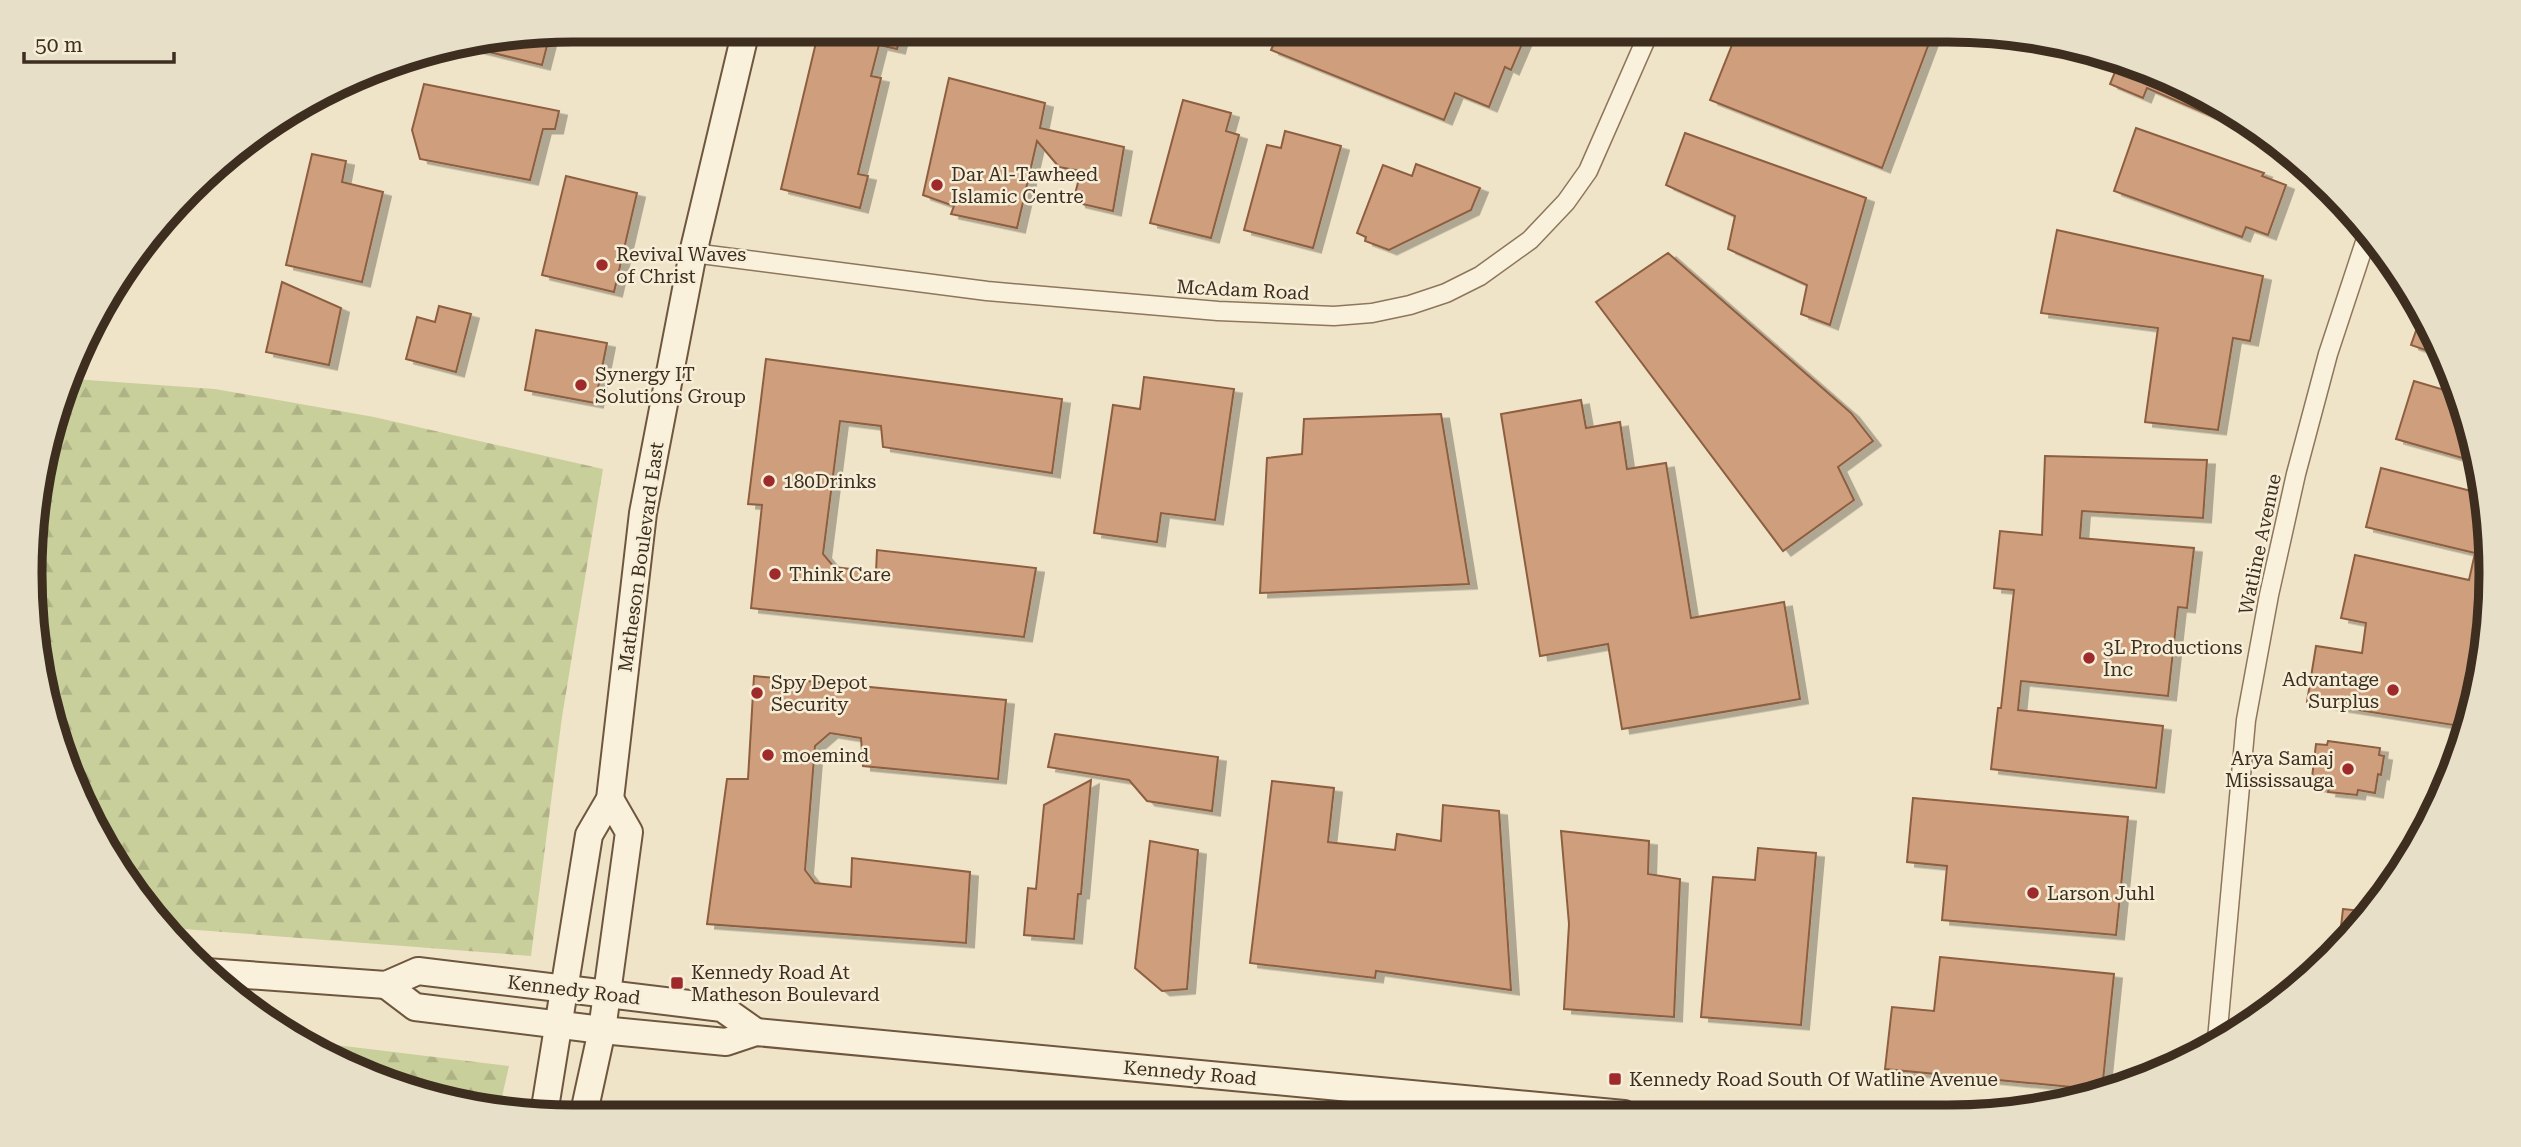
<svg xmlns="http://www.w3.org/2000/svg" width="2521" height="1147" viewBox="0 0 2521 1147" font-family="'Roboto Serif',serif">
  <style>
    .forest { fill: url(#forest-firs) }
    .building { fill: #cf9f7d; stroke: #8d5f41; stroke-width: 2; filter: url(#shadow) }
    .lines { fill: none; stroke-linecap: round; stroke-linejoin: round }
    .street-casing { stroke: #8d765c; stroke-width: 21 }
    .secondary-casing { stroke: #6f573f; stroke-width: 30 }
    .street { stroke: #faf1dc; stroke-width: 18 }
    .secondary { stroke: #faf1dc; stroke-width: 26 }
    .poi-dot { fill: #9e2a2b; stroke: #f7eed8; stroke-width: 2.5 }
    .labels { text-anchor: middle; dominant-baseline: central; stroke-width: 5; stroke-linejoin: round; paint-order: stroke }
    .poi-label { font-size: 19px; fill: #3d2e20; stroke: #f7eed8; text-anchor: start }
    .street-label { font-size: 19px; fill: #3d2e20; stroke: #f7eed8 }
    .rim { fill: none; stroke: #3d2e20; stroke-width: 9 }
  </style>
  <defs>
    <pattern id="forest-firs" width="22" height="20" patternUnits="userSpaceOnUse" patternTransform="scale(1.75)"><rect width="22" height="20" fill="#c9cf9b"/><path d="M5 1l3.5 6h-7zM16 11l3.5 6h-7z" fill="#aeb285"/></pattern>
    <filter id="shadow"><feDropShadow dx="8" dy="4.5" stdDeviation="0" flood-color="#0004"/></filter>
  </defs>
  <rect width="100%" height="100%" fill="#f0e4c8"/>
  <g class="forest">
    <polygon points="74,379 215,389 374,417 603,469 562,717 531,956 171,928 102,845 59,749 34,645 40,468"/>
    <polygon points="311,1042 509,1066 499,1110 467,1107 366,1076"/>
  </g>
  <g class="building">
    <polygon points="819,30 902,30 897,49 879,45 871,76 881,78 858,174 868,176 860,208 781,189"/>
    <polygon points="1280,30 1528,30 1511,70 1505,67 1489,107 1455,93 1444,120 1271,50"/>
    <polygon points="1738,30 1934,30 1882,168 1710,100"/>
    <polygon points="550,34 542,65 469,47"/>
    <polygon points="2120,60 2155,71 2228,110 2223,121 2147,88 2143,98 2110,84"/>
    <polygon points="949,78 1045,103 1040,128 1124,147 1113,211 1078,203 1075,194 1081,171 1059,167 1037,141 1017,228 951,214 954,206 923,195"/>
    <polygon points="424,84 559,111 555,129 543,129 530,180 420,159 412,130"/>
    <polygon points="1183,100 1231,113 1226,131 1239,135 1211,238 1150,223"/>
    <polygon points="2136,128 2264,173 2262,176 2286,185 2268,235 2246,227 2242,237 2114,191"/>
    <polygon points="1285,131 1341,146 1313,248 1244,230 1267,145 1281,148"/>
    <polygon points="1685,133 1866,198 1830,325 1801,314 1807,285 1728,249 1735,216 1666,185"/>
    <polygon points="312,154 346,161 342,182 383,192 362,282 286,265"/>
    <polygon points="1416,164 1480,188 1471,210 1389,250 1365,241 1366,237 1357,233 1383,165 1412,176"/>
    <polygon points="566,176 637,193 614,292 542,275"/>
    <polygon points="2057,230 2263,276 2250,341 2233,338 2218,430 2145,422 2158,328 2041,313"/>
    <polygon points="1668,253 1851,413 1873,441 1838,467 1854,500 1783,551 1596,302"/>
    <polygon points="282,282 341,308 329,365 266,352"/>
    <polygon points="439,306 471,314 456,372 406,359 417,317 435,322"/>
    <polygon points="2422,314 2435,337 2445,357 2411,345"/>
    <polygon points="536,330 607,343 595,403 525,390"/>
    <polygon points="766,359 1062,399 1052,473 883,447 881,426 840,421 823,554 834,567 876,572 877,550 1036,568 1024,637 751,608 762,505 748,504"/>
    <polygon points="1144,377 1234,389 1215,520 1161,513 1157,542 1094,533 1113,405 1140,409"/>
    <polygon points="2414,381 2458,394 2480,463 2396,439"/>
    <polygon points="1581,400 1586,428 1620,422 1627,469 1666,463 1691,618 1784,602 1800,699 1622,729 1608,644 1540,656 1501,414"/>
    <polygon points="1441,414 1469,584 1260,593 1267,458 1302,454 1304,419"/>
    <polygon points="2045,456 2207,460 2203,518 2082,511 2080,538 2194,548 2187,608 2178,607 2168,696 2021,681 2018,710 2163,726 2156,788 1991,769 1998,708 2001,708 2014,590 1994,588 2000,531 2042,535"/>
    <polygon points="2381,468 2483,494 2491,573 2481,679 2466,727 2307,702 2316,646 2362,653 2366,623 2341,618 2355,555 2469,580 2475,553 2366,527"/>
    <polygon points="754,676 1006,700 998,779 863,766 861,738 830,733 815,746 805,870 815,883 851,887 852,858 970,872 966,943 707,924 727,779 748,779"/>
    <polygon points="1055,734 1218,757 1212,811 1147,801 1129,780 1048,767"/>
    <polygon points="2328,741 2380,748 2379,755 2384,756 2381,775 2378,774 2375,793 2358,790 2357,795 2328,792 2329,789 2311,786 2316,744 2327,745"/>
    <polygon points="1091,780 1081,894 1078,894 1074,939 1024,935 1028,888 1036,889 1044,805"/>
    <polygon points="1272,781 1334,788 1328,842 1395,850 1397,834 1441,841 1443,805 1499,811 1511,990 1376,971 1375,978 1250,963"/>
    <polygon points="1913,798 2128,817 2116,935 1942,920 1947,866 1907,862"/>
    <polygon points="1561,831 1649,841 1648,874 1680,879 1674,1017 1564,1009 1569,924"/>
    <polygon points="1150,841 1198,850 1187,989 1162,991 1135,968"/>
    <polygon points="1758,848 1816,853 1801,1025 1701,1017 1713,877 1755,880"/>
    <polygon points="2343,909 2371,912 2339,944"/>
    <polygon points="1940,957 2114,974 2102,1090 1885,1069 1892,1007 1934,1011"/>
  </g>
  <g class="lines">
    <g class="street-casing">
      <g id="street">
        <polyline points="693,253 987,291 1218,311 1334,316 1372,313 1410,305 1446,293 1480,276 1530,240 1566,202 1588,171 1650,30"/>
        <polyline points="2217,1040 2246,720 2269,595 2296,474 2328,354 2368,233"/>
      </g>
    </g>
    <g class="secondary-casing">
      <g id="secondary">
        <polyline points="206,972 386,985 418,971 722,1008 756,1032"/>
        <polyline points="386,985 415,1007 602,1030 726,1042 756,1032 1624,1114"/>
        <polyline points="544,1114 589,835 610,799 643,513 693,253 746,30"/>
        <polyline points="583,1117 602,1030 629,832 610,799"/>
      </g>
    </g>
    <use href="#street" class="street"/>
    <use href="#secondary" class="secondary"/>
  </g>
  <g class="poi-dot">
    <circle cx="937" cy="185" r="7"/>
    <circle cx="602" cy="265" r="7"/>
    <circle cx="581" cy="385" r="7"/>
    <circle cx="769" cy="481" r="7"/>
    <circle cx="775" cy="574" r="7"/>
    <circle cx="2089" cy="658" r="7"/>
    <circle cx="2393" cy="690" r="7"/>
    <circle cx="757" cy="693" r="7"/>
    <circle cx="768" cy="755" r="7"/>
    <circle cx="2348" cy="769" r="7"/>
    <circle cx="2033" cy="893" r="7"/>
    <rect x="670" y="976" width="14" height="14" rx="3.5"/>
    <rect x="1608" y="1072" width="14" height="14" rx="3.5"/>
  </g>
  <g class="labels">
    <g class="poi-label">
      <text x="951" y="174">Dar Al-Tawheed<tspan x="951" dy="22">Islamic Centre</tspan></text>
      <text x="616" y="254">Revival Waves<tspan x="616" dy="22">of Christ</tspan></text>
      <text x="595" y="374">Synergy IT<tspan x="595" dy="22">Solutions Group</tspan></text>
      <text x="783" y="481">180Drinks</text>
      <text x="789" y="574">Think Care</text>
      <text x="2103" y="647">3L Productions<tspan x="2103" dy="22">Inc</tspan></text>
      <text x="2379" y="679" text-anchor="end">Advantage<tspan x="2379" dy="22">Surplus</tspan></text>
      <text x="771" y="682">Spy Depot<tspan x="771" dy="22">Security</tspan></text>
      <text x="782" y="755">moemind</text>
      <text x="2334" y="758" text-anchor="end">Arya Samaj<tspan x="2334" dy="22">Mississauga</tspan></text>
      <text x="2047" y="893">Larson Juhl</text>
      <text x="691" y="972">Kennedy Road At<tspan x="691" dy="22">Matheson Boulevard</tspan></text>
      <text x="1629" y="1079">Kennedy Road South Of Watline Avenue</text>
    </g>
    <g class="street-label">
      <text transform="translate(1243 290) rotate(3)">McAdam Road</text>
      <text transform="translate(2260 544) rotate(-78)">Watline Avenue</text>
      <text transform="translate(641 557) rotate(-82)">Matheson Boulevard East</text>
      <text transform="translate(574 990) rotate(7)">Kennedy Road</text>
      <text transform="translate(1190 1073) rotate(5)">Kennedy Road</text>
    </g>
  </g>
  <path d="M0 0H2521V1147H0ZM573 42H1948A531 531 0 0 1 2479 573V574A531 531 0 0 1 1948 1105H573A531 531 0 0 1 42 574V573A531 531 0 0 1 573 42Z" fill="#e8dfc9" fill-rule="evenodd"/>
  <path class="rim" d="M573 42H1948A531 531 0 0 1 2479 573V574A531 531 0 0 1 1948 1105H573A531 531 0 0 1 42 574V573A531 531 0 0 1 573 42Z"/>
  <path d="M24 52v10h150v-10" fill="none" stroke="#3d2e20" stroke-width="3.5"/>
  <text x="35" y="52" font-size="21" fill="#3d2e20" stroke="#f7eed8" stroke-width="5" paint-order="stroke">50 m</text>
</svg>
